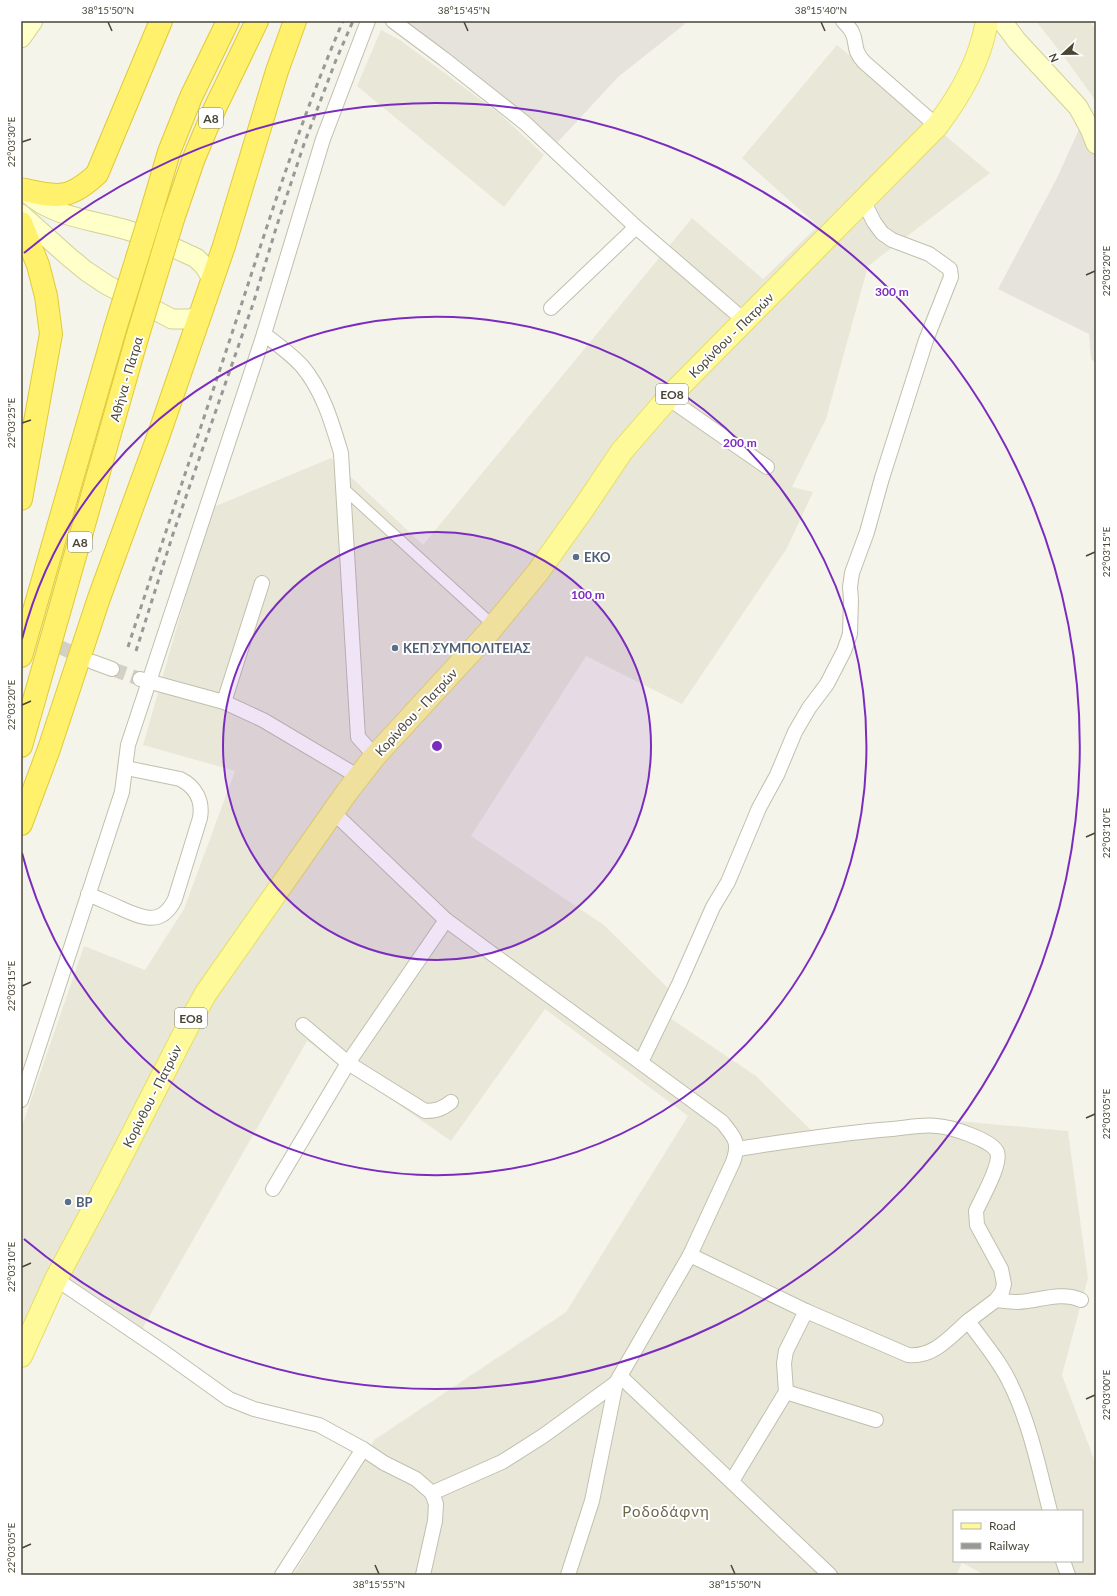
<svg xmlns="http://www.w3.org/2000/svg" width="1117" height="1596" viewBox="0 0 1117 1596" font-family="Lato,sans-serif">
  <style>
    .residential { fill: #e9e8d8; fill-rule: evenodd }
    .industrial { fill: #e5e3db }
    .lines { fill: none; stroke-linecap: round; stroke-linejoin: round }
    .minor-tunnel { stroke: #d3d1c6; stroke-width: 14; stroke-dasharray: 14 7; stroke-linecap: butt }
    .pedestrian-casing { stroke: #c1bfac; stroke-width: 12 }
    .minor-casing { stroke: #c1bfac; stroke-width: 16 }
    .secondary-casing { stroke: #d2d196; stroke-width: 21 }
    .primary-casing { stroke: #e6de66; stroke-width: 24 }
    .motorway-casing { stroke: #e0ca38; stroke-width: 24 }
    .pedestrian { stroke: #fff; stroke-width: 10 }
    .minor { stroke: #fff; stroke-width: 14 }
    .secondary { stroke: #ffffca; stroke-width: 19 }
    .primary { stroke: #fffa99; stroke-width: 22 }
    .motorway { stroke: #fff16b; stroke-width: 22 }
    .rail { stroke: #989898; stroke-width: 3; stroke-dasharray: 5 5; stroke-linecap: butt }
    .motorway-bridge-casing { stroke: #e0ca38; stroke-width: 24; stroke-linecap: butt }
    .motorway-bridge { stroke: #fff16b; stroke-width: 22 }
    .ticks { fill: none; stroke: #494637; stroke-width: 1.5 }
    .ring { fill: none; stroke: #7b2cbf; stroke-width: 2 }
    .service-dot { fill: #5c6f8a; stroke: #fff; stroke-width: 1.5 }
    .labels { text-anchor: middle; dominant-baseline: central; stroke-width: 4; stroke-linejoin: round; paint-order: stroke }
    .shield { fill: #fff; stroke: #807e73; stroke-width: 1 }
    .shield-label { font-size: 12px; font-weight: bold; fill: #494637 }
    .street-label { font-size: 13px; fill: #494637; stroke: #fff }
    .service-label { font-size: 13px; font-weight: bold; fill: #4e5e75; stroke: #fff; text-anchor: start }
    .quarter-label { font-size: 15px; letter-spacing: 1px; fill: #6c674e; stroke: #fff }
    .centre { fill: #7b2cbf; stroke: #fff; stroke-width: 2 }
    .ring-label { font-size: 12px; text-anchor: middle; font-weight: bold; fill: #7b2cbf; stroke: #fff; stroke-width: 4; stroke-linejoin: round; paint-order: stroke }
    .neatline { fill: none; stroke: #494637; stroke-width: 1.5 }
    .ticks-label { font-size: 10px; text-anchor: middle; fill: #494637 }
  </style>
  <rect width="100%" height="100%" fill="#f5f4ea"/>
  <g class="residential">
    <polygon points="1036,21 1090,21 1096,30 1096,101 1065,58"/>
    <polygon points="381,30 400,40 500,114 544,155 504,207 357,86"/>
    <path d="M837 45 990 173 868 266 826 419 792 487 813 492 787 548 682 704 586 656 471 836 604 925 672 992 661 1012 756 1076 812 1131 938 1119 1068 1131 1088 1278 1062 1375 1096 1464V1575H985L962 1563 956 1575H293L368 1454 374 1440 566 1312 688 1116 545 1009 451 1141 307 1041 141 1331 54 1268 21 1333V1129L84 946 145 970 184 909 235 771 143 745 211 508 331 458 423 545 692 218 763 279 818 226 742 158ZM954 1511H1082V1561H954Z"/>
  </g>
  <g class="industrial">
    <polygon points="399,21 682,21 685,24 618,77 555,145"/>
    <polygon points="1081,125 1096,157 1096,363 1091,359 1089,334 998,289 1056,180"/>
  </g>
  <g class="lines">
    <g class="minor-tunnel">
      <polyline points="21,630 87,659"/>
      <polyline points="112,669 140,679"/>
    </g>
    <g class="pedestrian-casing">
      <polyline id="pedestrian" points="343,488 494,626"/>
    </g>
    <g class="minor-casing">
      <g id="minor">
        <path d="M368 21 323 139 264 334C277 344 291 354 302 366 323 391 332 423 341 453L358 737 375 756"/>
        <polyline points="393,21 444,59 525,123 636,227 745,321"/>
        <path d="M843 21C846 24 850 28 852 32 858 44 852 49 864 62L937 126"/>
        <polyline points="551,308 636,227"/>
        <polyline points="668,398 767,467"/>
        <polyline points="93,662 112,669"/>
        <polyline points="140,679 224,702 263,720 359,777"/>
        <polyline points="224,702 262,583"/>
        <path d="M332 811 446 920 722 1122C735 1138 740 1142 733 1162L690 1255 806 1311"/>
        <path d="M88 894C99 899 109 903 120 908 142 918 162 927 175 899L200 818C203 801 196 787 180 779L126 768"/>
        <path d="M303 1025 348 1063 425 1111C436 1111 442 1109 451 1102"/>
        <polyline points="641,1062 679,984 713,907 728,882 759,808 777,775 795,732 809,708 827,684 844,651 850,634 851,600 850,587 852,573 867,532 882,478 926,340 951,277 950,269 929,254 892,240 882,233 874,222 863,200"/>
        <polyline points="21,1100 122,792 128,745 264,334"/>
        <path d="M737 1149C788 1141 840 1133 892 1129 906 1128 923 1124 937 1126 951 1127 992 1140 997 1152 1002 1164 981 1199 976 1211L977 1225 1001 1269 1004 1284 1002 1292 996 1300 968 1321"/>
        <polyline points="273,1189 348,1063 446,920"/>
        <polyline points="56,1279 162,1351 229,1399 254,1409 319,1425 363,1449 384,1463 416,1479 432,1493 502,1462 543,1436 616,1383"/>
        <path d="M996 1300C1004 1301 1011 1302 1018 1302 1039 1301 1061 1291 1081 1300"/>
        <polyline points="620,1376 690,1255"/>
        <polyline points="786,1392 876,1420"/>
        <path d="M732 1481 786 1392 784 1363 786 1351 806 1311 908 1355C933 1358 950 1337 968 1321 983 1342 1000 1361 1011 1385 1030 1424 1039 1469 1050 1511"/>
        <polyline points="1063,1561 1068,1575"/>
        <polyline points="282,1575 363,1449"/>
        <polyline points="423,1575 435,1521 436,1504 432,1493"/>
        <polyline points="568,1575 592,1501 616,1383 620,1376 830,1575"/>
      </g>
    </g>
    <g class="secondary-casing">
      <g id="secondary">
        <polyline points="1002,21 1017,41 1078,107 1090,129 1096,144"/>
        <polyline points="21,38 33,21"/>
        <path d="M23 188C45 217 96 220 130 231 152 238 175 248 196 258 204 265 209 271 212 282"/>
        <polyline points="21,214 69,257 86,271 107,285 172,319 191,319 201,314"/>
      </g>
    </g>
    <g class="primary-casing">
      <path id="primary" d="M21 1356 56 1279 109 1180 192 1018 206 993 347 792 375 756 488 633 538 572 583 509 622 451 668 398 937 126C961 94 980 61 987 21"/>
    </g>
    <g class="motorway-casing">
      <g id="motorway">
        <path d="M25 190C59 198 70 199 97 174L161 21"/>
        <polyline points="151,213 169,152 191,97 228,21"/>
        <polyline points="173,219 194,158 215,108 257,21"/>
        <polyline points="21,223 38,265 46,296 51,334 21,499"/>
        <polyline points="21,656 115,329"/>
        <polyline points="21,746 137,338"/>
        <polyline points="21,824 49,749 99,598 158,437 224,246 277,71 295,21"/>
      </g>
    </g>
    <use href="#pedestrian" class="pedestrian"/>
    <use href="#minor" class="minor"/>
    <use href="#secondary" class="secondary"/>
    <use href="#primary" class="primary"/>
    <use href="#motorway" class="motorway"/>
    <g class="rail">
      <path d="M128 647C164 536 202 424 239 312 271 214 302 116 343 21"/>
      <polyline points="136,651 173,534 253,304 277,225 304,144 336,60 353,21"/>
    </g>
    <g class="motorway-bridge-casing">
      <g id="motorway-bridge">
        <polyline points="115,329 151,213"/>
        <polyline points="137,338 173,219"/>
      </g>
    </g>
    <use href="#motorway-bridge" class="motorway-bridge"/>
  </g>
  <path class="ticks" d="M108 22 112 31M464 22 468 31M821 22 825 31M22 142 31 139M1086 275 1095 271M22 423 31 420M1086 556 1095 552M22 705 31 701M1086 837 1095 833M22 986 31 982M1086 1118 1095 1114M22 1267 31 1263M1086 1399 1095 1395M22 1548 31 1544M375 1565 379 1574M731 1565 735 1574"/>
  <circle cx="437" cy="746" r="214" fill="#7b2cbf" fill-opacity=".12"/>
  <g class="ring">
    <circle cx="437" cy="746" r="214"/>
    <path d="M22 639A429 429 0 1 1 22 853"/>
    <path d="M24 253A643 643 0 1 1 24 1239"/>
  </g>
  <g class="service-dot">
    <circle cx="576" cy="557" r="4"/>
    <circle cx="395" cy="648" r="4"/>
    <circle cx="68" cy="1202" r="4"/>
  </g>
  <g class="labels">
    <g class="shield">
      <rect x="199" y="108" width="24" height="20" rx="3"/>
      <rect x="656" y="384" width="32" height="20" rx="3"/>
      <rect x="68" y="532" width="24" height="20" rx="3"/>
      <rect x="175" y="1008" width="32" height="20" rx="3"/>
    </g>
    <g class="shield-label">
      <text x="211" y="118">Α8</text>
      <text x="672" y="394">ΕΟ8</text>
      <text x="80" y="542">Α8</text>
      <text x="191" y="1018">ΕΟ8</text>
    </g>
    <g class="street-label">
      <text transform="translate(731 335) rotate(-45)">Κορίνθου - Πατρών</text>
      <text transform="translate(126 379) rotate(-74)">Αθήνα - Πάτρα</text>
      <text transform="translate(416 712) rotate(-47)">Κορίνθου - Πατρών</text>
      <text transform="translate(152 1096) rotate(-63)">Κορίνθου - Πατρών</text>
    </g>
    <g class="service-label">
      <text x="584" y="557">EKO</text>
      <text x="403" y="648">ΚΕΠ ΣΥΜΠΟΛΙΤΕΙΑΣ</text>
      <text x="76" y="1202">BP</text>
    </g>
    <g class="quarter-label">
      <text x="666" y="1511">Ροδοδάφνη</text>
    </g>
  </g>
  <circle cx="437" cy="746" r="6" class="centre"/>
  <g class="ring-label">
    <text x="892" y="296">300 m</text>
    <text x="740" y="447">200 m</text>
    <text x="588" y="599">100 m</text>
  </g>
  <rect width="1117" height="1596" fill="none" stroke="#ffffff" stroke-width="44"/>
  <rect x="953" y="1510" width="130" height="52" fill="#ffffff" stroke="#b6b5af"/>
  <rect x="961" y="1523" width="20" height="6" fill="#fffa99" stroke="#b6b5af"/>
  <text x="989" y="1530" font-size="12" fill="#494637">Road</text>
  <rect x="961" y="1543" width="20" height="6" fill="#989898" stroke="#b6b5af"/>
  <text x="989" y="1550" font-size="12" fill="#494637">Railway</text>
  <g transform="translate(1063 54) rotate(248)" stroke="#ffffff" stroke-width="3" paint-order="stroke">
  <path d="M0-3L7 15L0 10L-7 15Z" fill="#494637"/>
  <text y="-6" font-size="11" font-weight="bold" text-anchor="middle" fill="#494637">N</text>
  </g>
  <rect x="22" y="22" width="1073" height="1552" class="neatline"/>
  <g class="ticks-label">
    <text x="108" y="14">38°15'50"N</text>
    <text x="464" y="14">38°15'45"N</text>
    <text x="821" y="14">38°15'40"N</text>
    <text transform="translate(11 142) rotate(-90)" y="4">22°03'30"E</text>
    <text transform="translate(1106 271) rotate(-90)" y="4">22°03'20"E</text>
    <text transform="translate(11 423) rotate(-90)" y="4">22°03'25"E</text>
    <text transform="translate(1106 552) rotate(-90)" y="4">22°03'15"E</text>
    <text transform="translate(11 705) rotate(-90)" y="4">22°03'20"E</text>
    <text transform="translate(1106 833) rotate(-90)" y="4">22°03'10"E</text>
    <text transform="translate(11 986) rotate(-90)" y="4">22°03'15"E</text>
    <text transform="translate(1106 1114) rotate(-90)" y="4">22°03'05"E</text>
    <text transform="translate(11 1267) rotate(-90)" y="4">22°03'10"E</text>
    <text transform="translate(1106 1395) rotate(-90)" y="4">22°03'00"E</text>
    <text transform="translate(11 1548) rotate(-90)" y="4">22°03'05"E</text>
    <text x="379" y="1588">38°15'55"N</text>
    <text x="735" y="1588">38°15'50"N</text>
  </g>
</svg>
